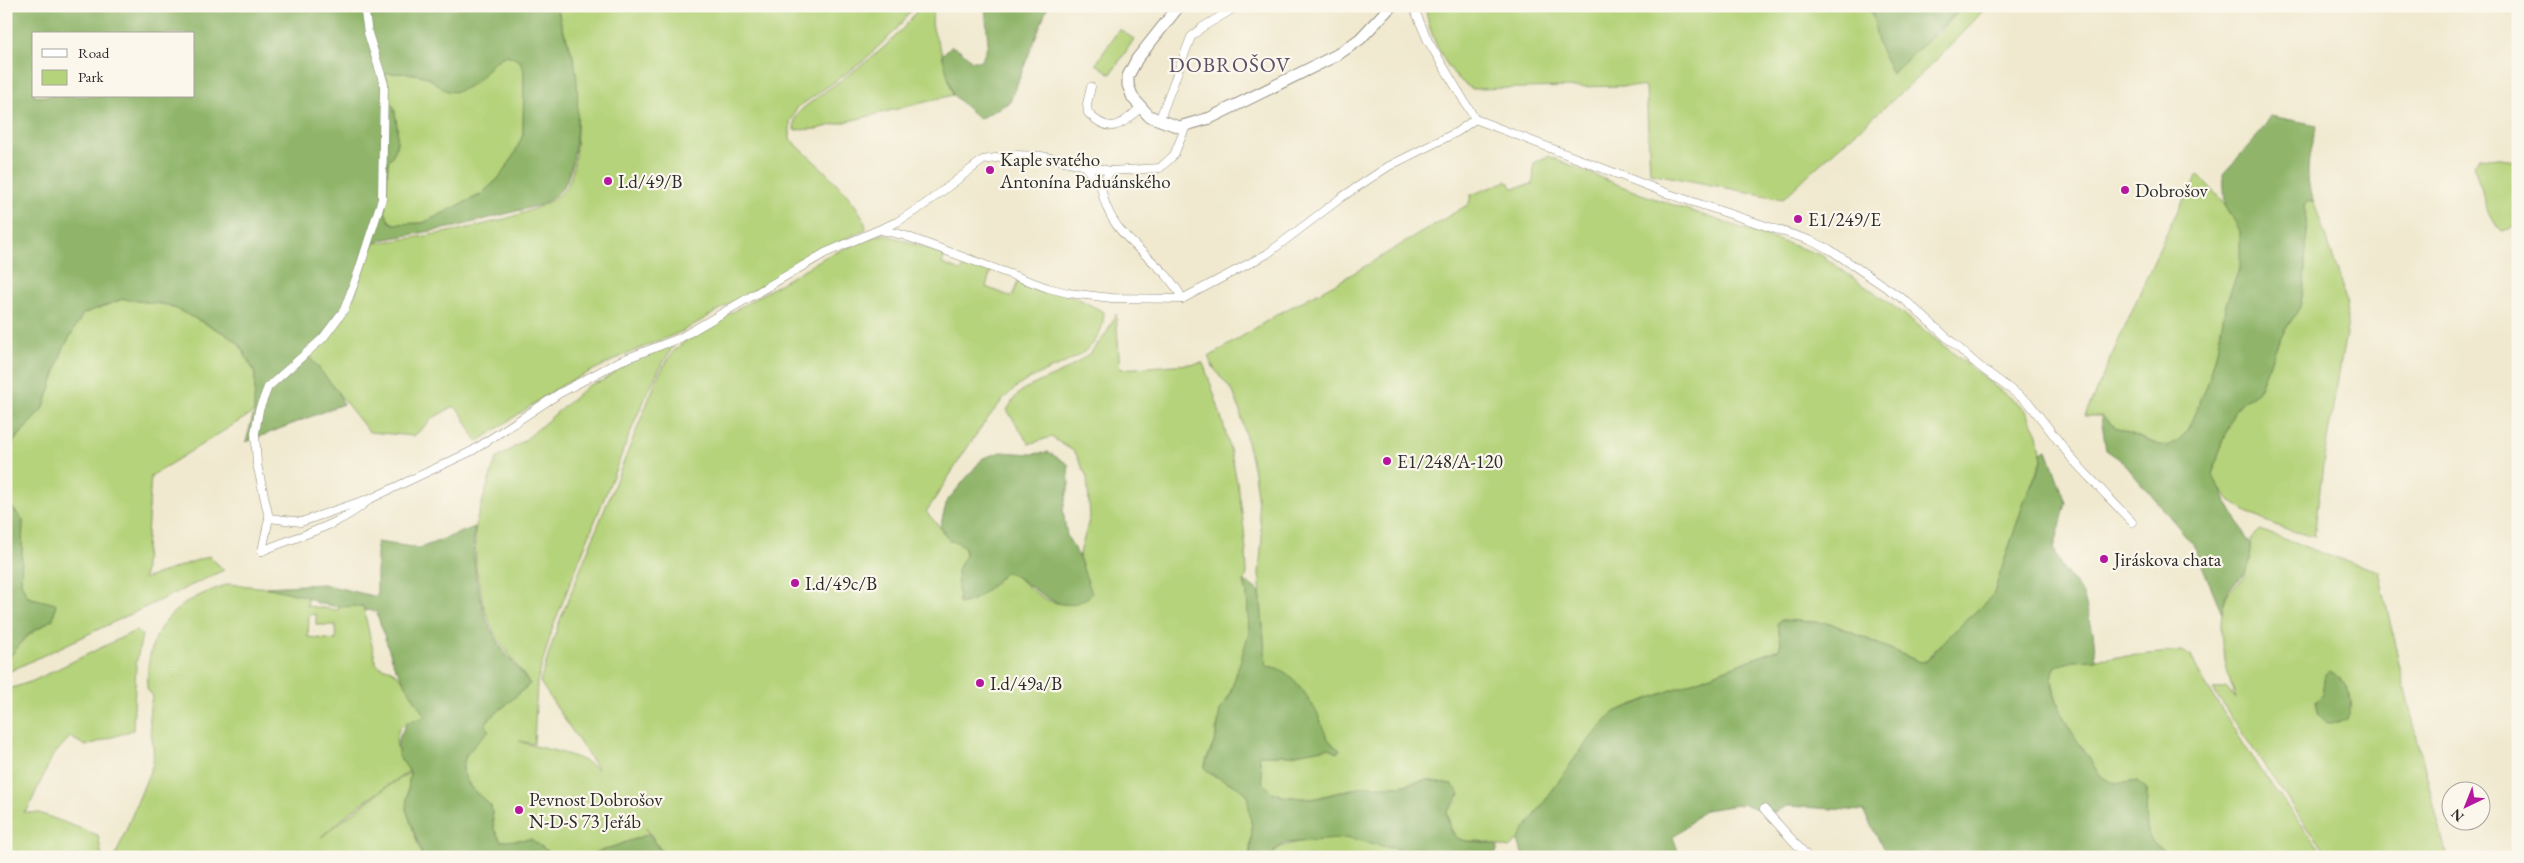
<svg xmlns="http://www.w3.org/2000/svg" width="2524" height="863" viewBox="0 0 2524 863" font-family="'EB Garamond',serif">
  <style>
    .green { fill: #b5d37a; stroke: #707f52; fill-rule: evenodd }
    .forest { fill: #90b56a; stroke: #5e704a; fill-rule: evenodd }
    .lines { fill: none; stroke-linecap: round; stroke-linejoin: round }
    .street-casing { stroke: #8e8a7d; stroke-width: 9 }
    .secondary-casing { stroke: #8e8a7d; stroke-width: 13 }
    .street { stroke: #fff; stroke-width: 8 }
    .secondary { stroke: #fff; stroke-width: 11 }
    .poi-dot { fill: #b5179e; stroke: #fbf7ec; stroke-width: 2 }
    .labels { text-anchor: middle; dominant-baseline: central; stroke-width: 4.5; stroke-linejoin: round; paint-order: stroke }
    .poi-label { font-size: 19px; fill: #2b2b2b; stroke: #fbf7ec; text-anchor: start }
    .quarter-label { font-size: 21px; letter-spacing: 1px; fill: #5c5267; stroke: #fbf7ec }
  </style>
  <rect width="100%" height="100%" fill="#fbf7ec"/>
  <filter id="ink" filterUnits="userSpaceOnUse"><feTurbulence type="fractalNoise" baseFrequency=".02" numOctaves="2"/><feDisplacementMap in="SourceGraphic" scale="10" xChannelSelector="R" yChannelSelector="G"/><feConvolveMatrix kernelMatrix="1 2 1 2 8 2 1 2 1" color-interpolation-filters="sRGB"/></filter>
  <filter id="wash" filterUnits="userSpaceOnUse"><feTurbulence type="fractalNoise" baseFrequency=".0096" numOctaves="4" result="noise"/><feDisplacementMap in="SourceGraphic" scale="20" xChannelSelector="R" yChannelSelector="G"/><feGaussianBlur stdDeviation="1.12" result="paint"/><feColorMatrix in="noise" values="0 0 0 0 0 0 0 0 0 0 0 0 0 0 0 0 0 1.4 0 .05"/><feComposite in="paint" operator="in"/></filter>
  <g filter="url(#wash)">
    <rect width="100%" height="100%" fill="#f0e9cf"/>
    <g class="green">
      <path d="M558 6H915L894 32 861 63 797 108 790 122V139C809 157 865 204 866 229L821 251 683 331 620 357 559 387 477 442 461 413 454 406 433 418 414 436 369 432 308 355C326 339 342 323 352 301 361 282 364 262 374 243 418 238 539 221 565 189 581 170 578 89 575 65 572 45 559 27 558 6Z"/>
      <path d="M920 6H934C929 30 936 35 943 56 947 69 949 82 953 95L817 129 794 130 795 118 801 110C842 76 890 53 920 6Z"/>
      <path d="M1426 6H1871V15L1934 37 1964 6H1987C1927 78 1849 133 1783 199L1650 173 1646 87 1622 86 1473 89C1449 79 1426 31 1426 6Z"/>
      <polygon points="1119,29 1134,39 1111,74 1096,64"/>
      <path d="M507 55 520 61 524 70 523 135 512 159 498 179 480 195 423 223 394 224 389 221 385 212 388 161C402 148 397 124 394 107L390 103 386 73C398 74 415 72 426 77 437 81 442 94 456 91 479 87 486 62 507 55Z"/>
      <path d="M1548 156 1641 194 1821 255 1900 311 2026 411 2038 434 2042 460 2025 499 1993 595 1933 652 1927 661 1920 662 1830 623 1780 620C1778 630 1783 640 1779 649L1614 712 1582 748 1518 840 1509 848C1500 847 1494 843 1485 842 1473 839 1471 844 1457 838L1451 829 1447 812 1457 801 1452 784 1431 781 1413 782 1401 786 1351 789 1312 799 1282 796 1272 792 1263 783 1259 755H1291L1334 746 1323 733 1320 721 1296 682 1266 666 1259 572 1262 538 1254 472 1239 407 1233 392 1213 367 1209 357 1278 314 1342 280 1469 204 1471 195 1507 181 1513 188 1533 184 1534 163Z"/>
      <polygon points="2480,157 2518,161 2518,226 2502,231 2494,222 2489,211 2476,173 2474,164"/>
      <polygon points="2198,174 2224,203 2235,220 2240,231 2242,254 2240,267 2226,304 2216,355 2207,386 2186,433 2176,442 2167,446 2159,445 2118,429 2101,416 2085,416 2170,225"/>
      <path d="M2309 201 2314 203 2343 286 2348 322 2324 457 2314 537C2280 528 2225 512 2212 474L2234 411 2242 402 2258 391 2280 338 2300 307 2304 286 2307 228 2304 205Z"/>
      <path d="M884 234 945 254 942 264 961 271 968 262 991 270 986 287 1012 297 1018 281 1075 297 1104 312C1103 361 1052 363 1021 384 989 405 949 479 926 512L940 527 943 533 965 547V556L957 572 971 602 1006 571C1029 581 1042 609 1071 603 1079 601 1085 600 1091 594L1079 557 1090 516 1087 477 1075 452 1051 437 1029 444 1007 410 1016 396 1024 389 1068 369 1090 353 1106 334 1116 314 1120 369 1203 363C1229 432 1245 501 1247 574L1244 582 1247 594 1249 633 1243 658 1216 730V738L1206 760 1210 774 1233 783 1248 794 1252 829 1249 857H665L646 827 649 834 584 857H555L541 846 501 841 494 829 491 806C456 777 453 762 488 730L484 726 487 721 530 684 494 633 483 604 476 568 475 531 477 519 496 459 525 440 589 385 602 381 629 362 675 343 656 375 637 416 553 626 537 682 534 744 519 741C545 751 575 751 598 770L540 682 558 625 659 374 673 352 688 338 827 256 872 237Z"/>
      <path d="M123 299 168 305 226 334 239 344 255 373 254 412 151 476 144 579 209 556 224 570 6 673C6 648 34 631 53 619L55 605 28 597 21 583 23 520 6 501 8 448 44 407 63 349 83 313Z"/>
      <path d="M2260 530 2338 559 2379 571 2401 673 2447 857H2339L2336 854 2327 853 2309 831 2213 690 2226 687 2236 699C2226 670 2215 630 2225 600 2228 589 2238 585 2244 576 2250 565 2249 551 2251 539ZM2325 675 2340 677 2350 694 2352 707 2338 723 2327 722 2319 715 2316 701 2322 695Z"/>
      <path d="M229 584 279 589 308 597 307 606 338 610 339 605 363 606 376 663C380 669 387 667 393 671 406 681 415 699 423 712L425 718 402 725C390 742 399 755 409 771L354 809 321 837 381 791 410 772 406 809 422 857H115L153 764C156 742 144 716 153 696L147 689C147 626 171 603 229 584ZM316 614V625H336V640L308 637 309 615Z"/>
      <polygon points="137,630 142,635 136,664 133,730 86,746 70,737 52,757 28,809 23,812 39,813 98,835 102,857 6,857 6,690 33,681"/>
      <path d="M2182 651 2191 656 2201 677 2260 770 2325 857H2195L2192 855C2176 857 2152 851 2147 832 2145 819 2147 802 2147 789L2137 781C2126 783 2116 785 2107 780 2088 769 2043 690 2054 669 2057 662 2067 662 2074 661Z"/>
      <path d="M1350 838 1408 852 1469 857H1272C1274 838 1334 840 1350 838Z"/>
    </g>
    <g class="forest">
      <path d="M6 6H558C559 26 569 42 574 61 581 87 578 165 564 186 558 195 549 200 540 205L455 227 380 240C361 251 363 277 353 295 341 316 323 335 308 355L338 392 343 404 246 442 254 412 255 373 239 344 226 334 168 305 123 299 83 314 63 349 44 407 8 448 6 454ZM34 34H194V96H34ZM507 55 520 61 524 71 523 135 512 159 498 179 480 195 423 223 394 224 389 221 385 212 388 161C402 148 397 124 394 107L390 103 386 73C398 74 415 72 426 77 442 83 443 100 468 87 484 79 489 61 507 55Z"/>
      <polygon points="985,6 1048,6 1010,102 979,119 953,95 942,55 951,46 960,50 972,61 982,61 988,43"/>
      <polygon points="1871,6 1964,6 1892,74 1878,44"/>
      <path d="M2271 116 2317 125C2309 152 2303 176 2314 203L2309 201 2304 205 2307 228 2304 286 2300 307 2280 338 2258 391 2242 402 2234 411 2212 474 2250 545C2253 578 2240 572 2227 593 2224 599 2223 606 2222 613L2193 544 2121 460 2106 450 2101 416 2118 429 2159 445 2167 446 2176 442 2186 433 2207 385 2216 355 2226 304 2240 267V231L2225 204 2223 174 2260 133Z"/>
      <path d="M2047 450 2066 503 2054 549 2061 566 2083 594 2093 632 2096 660 2074 661 2056 666C2041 690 2074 736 2088 756 2093 764 2098 775 2107 780 2116 785 2126 783 2137 781L2147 789C2147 802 2145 819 2148 832 2152 851 2176 857 2192 855L2195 857H1888L1863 811 1787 806 1770 814 1744 804 1705 810 1673 837 1680 857H1523L1518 840 1521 835 1582 748 1614 712 1779 649 1781 643 1777 624 1780 620 1830 623 1920 662 1927 661 1944 641 1993 595 2025 499 2040 467 2042 460 2041 453Z"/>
      <path d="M1001 452 1032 454 1048 452 1068 464 1069 485 1063 510 1067 536 1079 557 1092 594C1058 623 1036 583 1006 572 992 585 979 601 959 604L957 572 965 556V547L957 542 949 541 940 527 947 501 983 458Z"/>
      <polygon points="6,501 23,520 21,583 28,597 56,604 53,619 30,633 6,661"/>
      <path d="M475 527C470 557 479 607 493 634 503 652 518 668 530 684L487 721 485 726 489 730 466 755 462 771 470 787 491 806 494 829 501 841 531 839 555 857H423L406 809 410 772 398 755V740L407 722 425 717 394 665 376 611 364 610 363 606 339 607 317 603 308 597 265 587 323 584 377 597V542L420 548Z"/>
      <path d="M1244 580 1260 592 1266 666C1290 667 1304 691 1316 711 1325 727 1322 738 1340 750L1337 753 1328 748 1291 755H1259L1263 783 1272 792 1282 796 1312 799 1366 786H1401L1426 780 1452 784 1460 794 1447 812C1450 855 1476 834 1498 847L1495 856 1469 857 1408 852 1349 838 1286 843 1276 849 1272 857H1250L1252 829 1247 794C1236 783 1209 777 1204 767L1216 738 1220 709 1229 697 1249 633 1247 594Z"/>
      <path d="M2330 671C2349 681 2355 700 2347 719L2338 723H2327L2319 715 2316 701 2322 695 2325 675Z"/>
      <polygon points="649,834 665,857 584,857"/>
    </g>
  </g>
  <g filter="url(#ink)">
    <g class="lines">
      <g class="street-casing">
        <g id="street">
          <polyline points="1413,6 1428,41 1475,119 1669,194 1809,240 1829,249 1906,301 1979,366 2029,403 2073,460 2132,522"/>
          <path d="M1091 87 1087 104 1088 113C1110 135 1121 126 1140 108"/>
          <polyline points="1159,121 1191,37 1201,28 1238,6"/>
          <polyline points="1085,167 1101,187"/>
          <path d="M1110 171 1101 187C1109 233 1139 245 1167 276 1173 284 1179 290 1182 299"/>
          <polyline points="881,230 903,235 1048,288 1068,293 1112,298 1182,299 1267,254 1342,197 1389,166 1457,132 1475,119"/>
          <polyline points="269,518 301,522 365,500"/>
          <path d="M262 551C299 535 339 527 370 499L472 451 560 393 620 361 680 338 825 253 897 222 924 205 983 160 1014 155 1041 156 1110 171 1160 168 1174 155 1186 126"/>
          <polyline points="262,551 269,518 257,464 255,433 259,410 268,387 323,338 344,310 358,273 382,199 384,84 368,33 364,6"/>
          <polyline points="1764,809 1808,857"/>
        </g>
      </g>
      <g class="secondary-casing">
        <polyline id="secondary" points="1179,6 1137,59 1128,76 1128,85 1133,98 1149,116 1179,127 1210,118 1337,55 1360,39 1391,6"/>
      </g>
      <use href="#street" class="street"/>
      <use href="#secondary" class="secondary"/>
    </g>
  </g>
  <g class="poi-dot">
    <circle cx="990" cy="170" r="5"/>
    <circle cx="608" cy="181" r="5"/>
    <circle cx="2125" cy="190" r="5"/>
    <circle cx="1798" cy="219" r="5"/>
    <circle cx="1387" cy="461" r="5"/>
    <circle cx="2104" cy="559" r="5"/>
    <circle cx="795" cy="583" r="5"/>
    <circle cx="980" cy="683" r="5"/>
    <circle cx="519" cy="810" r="5"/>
  </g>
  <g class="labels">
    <g class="poi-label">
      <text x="1000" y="159">Kaple svatého<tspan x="1000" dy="22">Antonína Paduánského</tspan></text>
      <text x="618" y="181">I.d/49/B</text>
      <text x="2135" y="190">Dobrošov</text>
      <text x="1808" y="219">E1/249/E</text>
      <text x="1397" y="461">E1/248/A-120</text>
      <text x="2114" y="559">Jiráskova chata</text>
      <text x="805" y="583">I.d/49c/B</text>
      <text x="990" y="683">I.d/49a/B</text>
      <text x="529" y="799">Pevnost Dobrošov<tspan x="529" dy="22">N-D-S 73 Jeřáb</tspan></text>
    </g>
    <g class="quarter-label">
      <text x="1230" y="64">DOBROŠOV</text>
    </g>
  </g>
  <rect width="2524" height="863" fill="none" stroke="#fbf7ec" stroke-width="25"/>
  <rect x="32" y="32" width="162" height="65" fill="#fbf7ec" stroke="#a8a59f"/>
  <rect x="42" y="49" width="25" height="8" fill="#ffffff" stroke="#a8a59f"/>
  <text x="78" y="58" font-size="15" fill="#2b2b2b">Road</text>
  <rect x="42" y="70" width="25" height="15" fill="#b5d37a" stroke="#a8a59f"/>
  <text x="78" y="82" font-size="15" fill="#2b2b2b">Park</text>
  <g transform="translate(2466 806) rotate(223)"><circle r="24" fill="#fbf7ec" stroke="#a8a59f"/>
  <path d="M0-4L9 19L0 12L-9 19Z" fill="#b5179e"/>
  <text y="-8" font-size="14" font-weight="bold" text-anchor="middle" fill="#2b2b2b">N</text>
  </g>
</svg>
